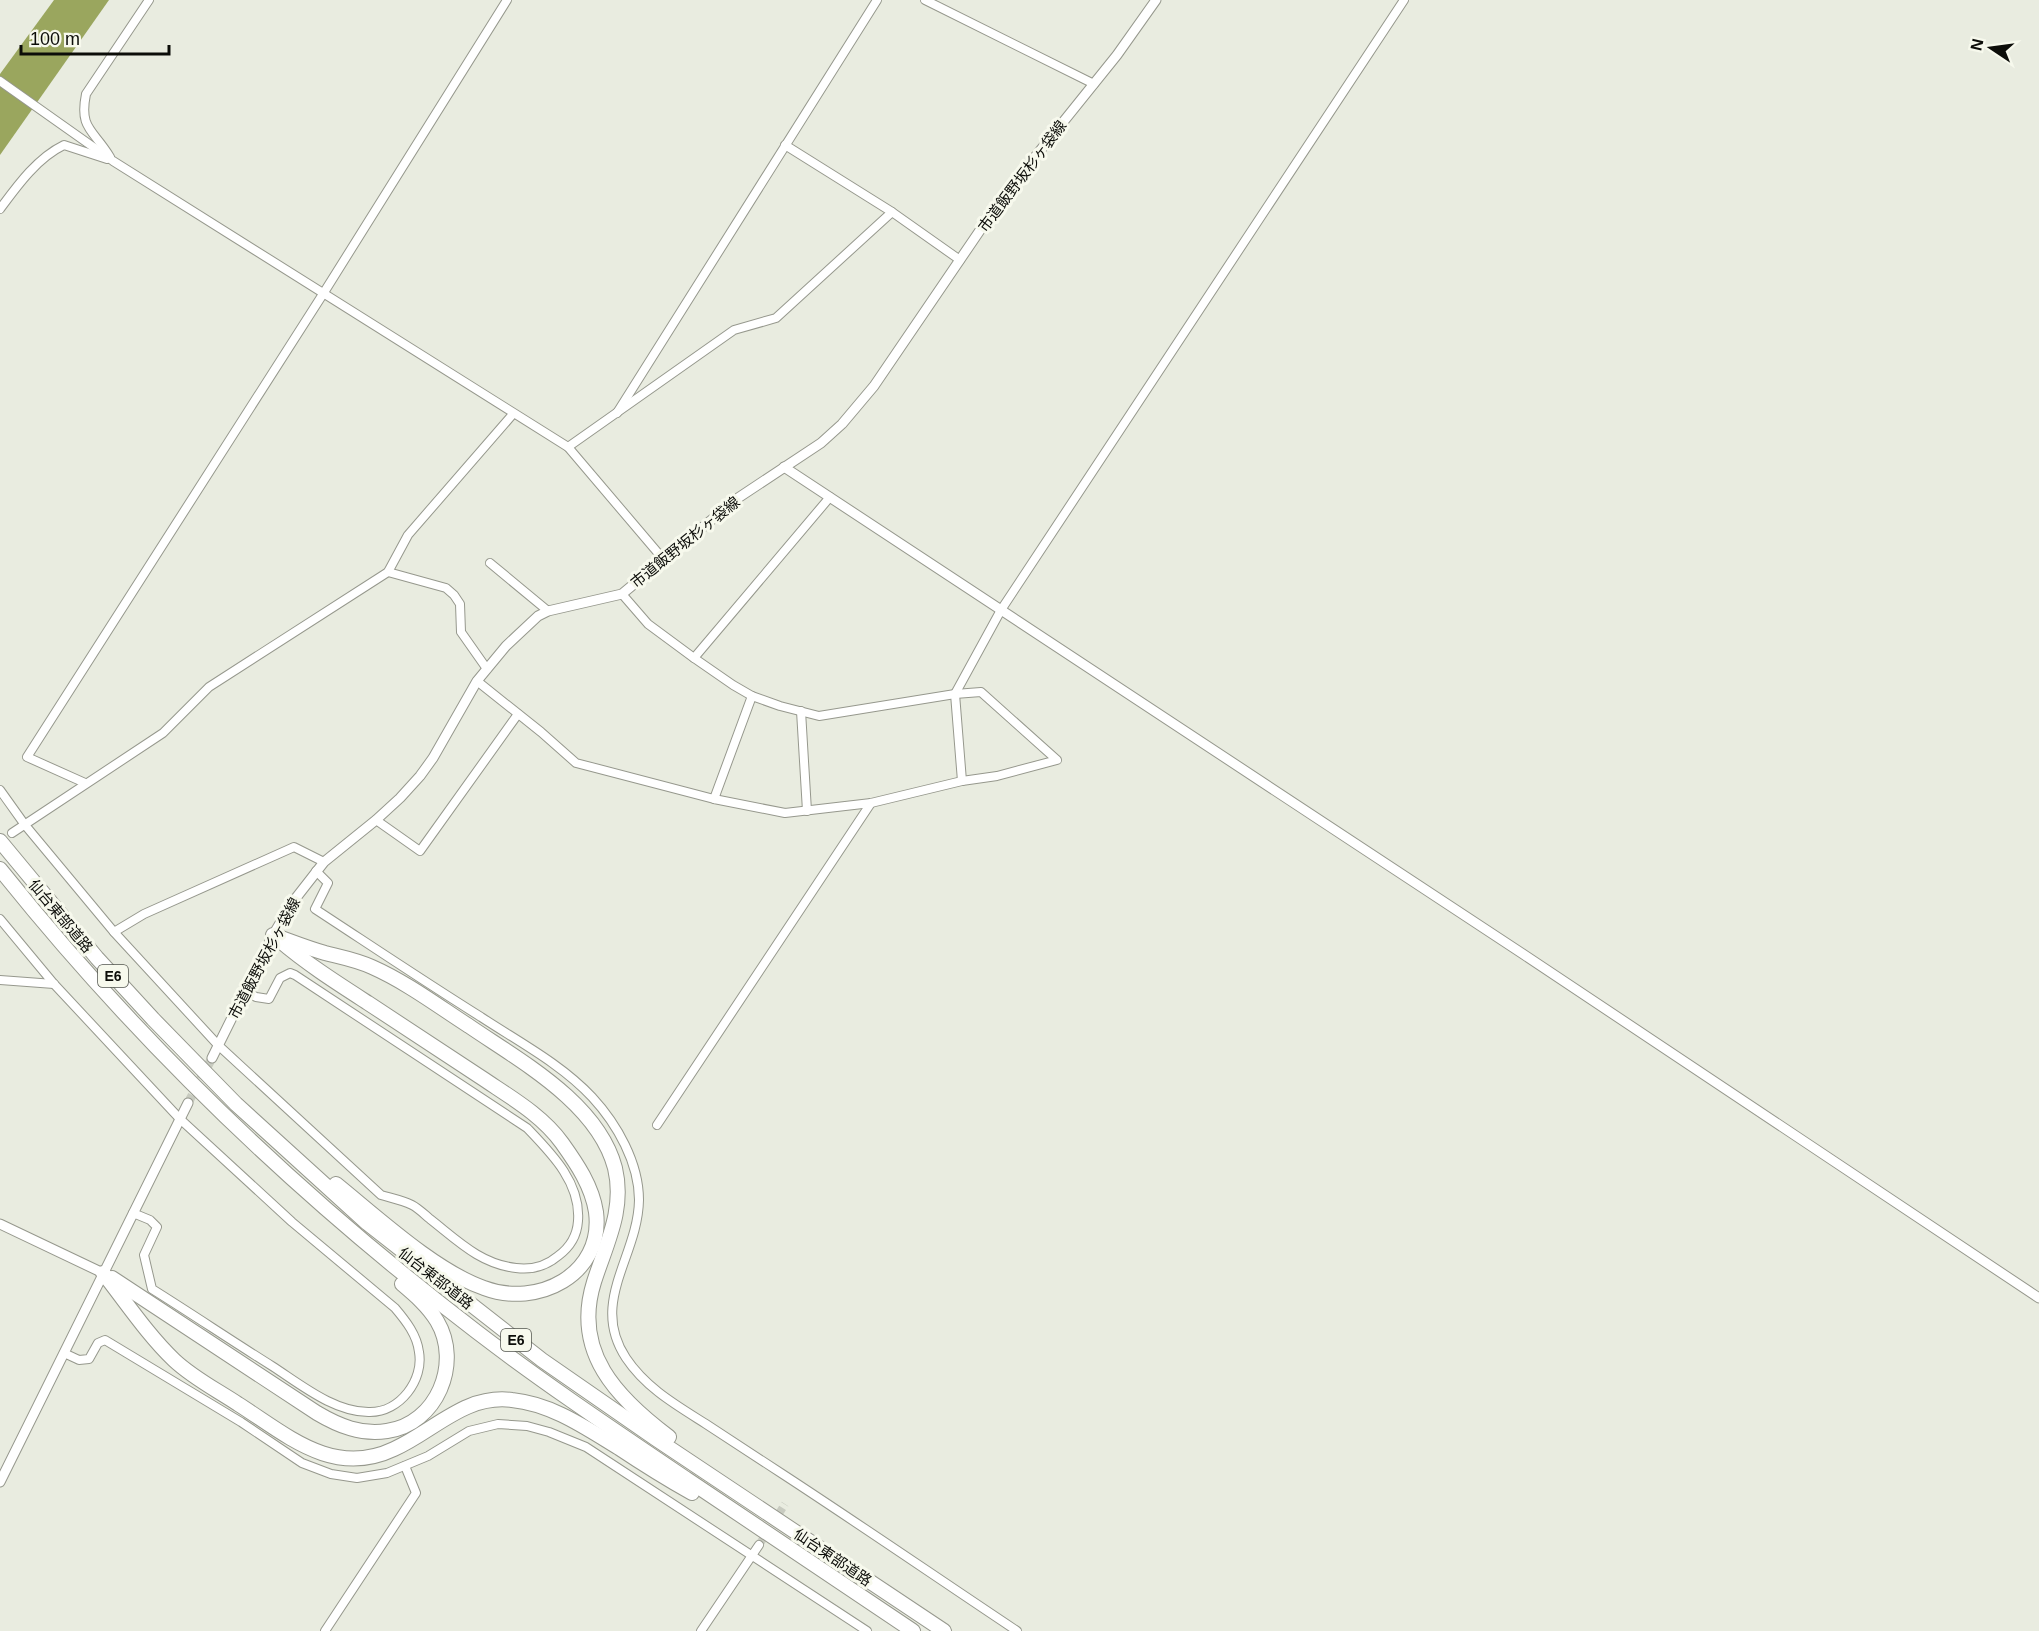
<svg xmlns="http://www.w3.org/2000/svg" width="2039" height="1631" viewBox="0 0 2039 1631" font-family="Arial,'Noto Sans JP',sans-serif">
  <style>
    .water { fill: #9aa65e }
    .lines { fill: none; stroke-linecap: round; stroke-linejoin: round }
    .minor-tunnel { stroke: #c8cbc0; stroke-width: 8; stroke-dasharray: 8 4; stroke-linecap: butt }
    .tertiary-tunnel { stroke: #c8cbc0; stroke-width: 9; stroke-dasharray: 9 4.5; stroke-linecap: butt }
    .minor-casing { stroke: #96988d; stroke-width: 10 }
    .tertiary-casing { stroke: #96988d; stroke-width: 11 }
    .motorway-casing { stroke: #96988d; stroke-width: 16 }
    .minor { stroke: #fff; stroke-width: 8 }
    .tertiary { stroke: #fff; stroke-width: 9 }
    .motorway { stroke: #fff; stroke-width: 14 }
    .labels { text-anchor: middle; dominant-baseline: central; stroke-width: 6; stroke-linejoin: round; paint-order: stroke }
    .shield { fill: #f7f9ed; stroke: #52544d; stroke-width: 1.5 }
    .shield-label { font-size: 14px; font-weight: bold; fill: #0c0d09 }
    .street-label { font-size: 15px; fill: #0c0d09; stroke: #f7f9ed }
  </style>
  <rect width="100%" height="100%" fill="#e9ece0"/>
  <polygon class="water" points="54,0 109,0 0,155 0,74"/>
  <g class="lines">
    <polyline class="minor-tunnel" points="759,1545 785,1504"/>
    <polyline class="tertiary-tunnel" points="188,1103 212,1058"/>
    <g class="minor-casing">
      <g id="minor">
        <polyline points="925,0 1094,84"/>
        <polyline points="0,81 113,161 568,447 664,560"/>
        <polyline points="785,145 892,212 960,260"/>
        <path d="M110 157C93 129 79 129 86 94L149 0"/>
        <path d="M0 209C17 186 37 158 64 145L107 159"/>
        <polyline points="617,413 877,0"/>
        <polyline points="568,447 734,330 776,318 892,212"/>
        <polyline points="490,563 548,611"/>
        <polyline points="388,572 446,588 454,595 460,604 461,632 487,669"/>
        <polyline points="694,658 830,497"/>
        <polyline points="477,681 541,732 576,763 714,799 785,813 871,803 962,781 997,776 1057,760 981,692 955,694 819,716 780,706 752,696 733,685 694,658 648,624 622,594"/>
        <polyline points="801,711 807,811"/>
        <polyline points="962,781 955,694 1001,610 1404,0"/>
        <polyline points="85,783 27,757 323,294 507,0"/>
        <path d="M0 790 25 825 114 932 218 1045 381 1195C391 1198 402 1200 412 1205 418 1208 424 1214 430 1219 457 1240 480 1264 516 1268 532 1270 545 1267 558 1256 569 1248 577 1236 578 1221 581 1183 552 1154 527 1128L295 975 290 973 280 978 269 999 256 997 245 991"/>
        <polyline points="714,799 752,696"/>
        <polyline points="376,820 420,851 518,714"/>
        <polyline points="12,833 163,733 209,687 388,572 408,535 513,414"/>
        <path d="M316 871 328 883 315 909C370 945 425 982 481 1017 519 1042 561 1064 592 1097 617 1124 639 1163 639 1200 638 1257 589 1302 626 1358 646 1388 676 1405 706 1424 732 1441 758 1458 784 1475 862 1526 939 1579 1017 1631"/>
        <path d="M0 919 54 984 180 1119 292 1222 395 1308C406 1321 417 1335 419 1352 424 1380 400 1412 370 1412 335 1413 300 1384 272 1366 232 1341 192 1314 152 1289L144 1255 157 1227 150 1220 133 1213"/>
        <polyline points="114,932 144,914 294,847 324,862"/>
        <polyline points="0,980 54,984"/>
        <polyline points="657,1125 871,803"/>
        <polyline points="64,1353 79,1360 89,1359 98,1343 105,1340 241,1422 302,1463 331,1474 357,1478 387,1473 428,1456 469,1431 498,1424 527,1426 549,1432 586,1447 867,1631"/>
        <polyline points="325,1631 416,1493 405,1466"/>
        <polyline points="701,1631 759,1545"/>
      </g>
    </g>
    <g class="tertiary-casing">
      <g id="tertiary">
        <polyline points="784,467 1523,954 2039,1298"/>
        <polyline points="212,1058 273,935 292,903 324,862 376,820 400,798 420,776 433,758 477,681 506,646 538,616 548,611 622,594 738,498 821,443 842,424 874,386 1002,198 1117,55 1156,0"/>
        <polyline points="0,1224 103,1273"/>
        <polyline points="0,1482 188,1103"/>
      </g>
    </g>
    <g class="motorway-casing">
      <g id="motorway">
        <polyline points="0,841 97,958 153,1019 236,1104 367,1223 542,1360 656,1439 944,1631"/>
        <path d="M0 869C139 1043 300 1197 477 1332 545 1384 617 1432 688 1480 763 1531 838 1581 913 1631"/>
        <path d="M273 935C290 941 307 948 325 953 341 957 357 960 372 967 406 982 438 1006 469 1026 520 1061 598 1103 615 1168 625 1210 606 1244 594 1282 572 1352 617 1398 669 1437"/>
        <path d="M279 940C307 964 337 983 368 1003 406 1028 444 1053 482 1078 510 1097 542 1115 562 1143 577 1164 592 1186 596 1212 604 1275 537 1308 484 1288 435 1271 377 1217 336 1184"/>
        <path d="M103 1273C126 1302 147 1334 174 1360 193 1378 217 1390 238 1404 287 1435 333 1478 394 1449 434 1431 465 1394 512 1400 552 1404 586 1428 619 1448 643 1464 667 1479 692 1493"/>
        <path d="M112 1278 317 1413C339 1426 361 1435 387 1431 437 1424 462 1363 437 1321 428 1306 415 1295 402 1284"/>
      </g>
    </g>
    <use href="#minor" class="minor"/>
    <use href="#tertiary" class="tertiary"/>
    <use href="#motorway" class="motorway"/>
  </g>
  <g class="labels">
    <g class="shield">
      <rect x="98" y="965" width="30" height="22" rx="4.5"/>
      <rect x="501" y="1329" width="30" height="22" rx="4.5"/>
    </g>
    <g class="shield-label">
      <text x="113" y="976">E6</text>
      <text x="516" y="1340">E6</text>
    </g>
    <g class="street-label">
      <text transform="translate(1022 176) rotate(-53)">市道飯野坂杉ヶ袋線</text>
      <text transform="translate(685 542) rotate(-39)">市道飯野坂杉ヶ袋線</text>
      <text transform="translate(61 916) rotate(50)">仙台東部道路</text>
      <text transform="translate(264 958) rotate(-62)">市道飯野坂杉ヶ袋線</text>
      <text transform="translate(436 1278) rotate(38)">仙台東部道路</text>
      <text transform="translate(833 1557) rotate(34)">仙台東部道路</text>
    </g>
  </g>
  <g transform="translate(1991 48) rotate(283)" stroke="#f7f9ed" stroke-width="4.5" paint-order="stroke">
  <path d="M0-4.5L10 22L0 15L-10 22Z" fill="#0c0d09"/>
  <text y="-9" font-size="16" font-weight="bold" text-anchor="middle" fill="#0c0d09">N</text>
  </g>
  <path d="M21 45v9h148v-9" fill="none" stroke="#0c0d09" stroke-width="3"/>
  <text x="30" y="45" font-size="18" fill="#0c0d09" stroke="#f7f9ed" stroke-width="4.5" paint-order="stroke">100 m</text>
</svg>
